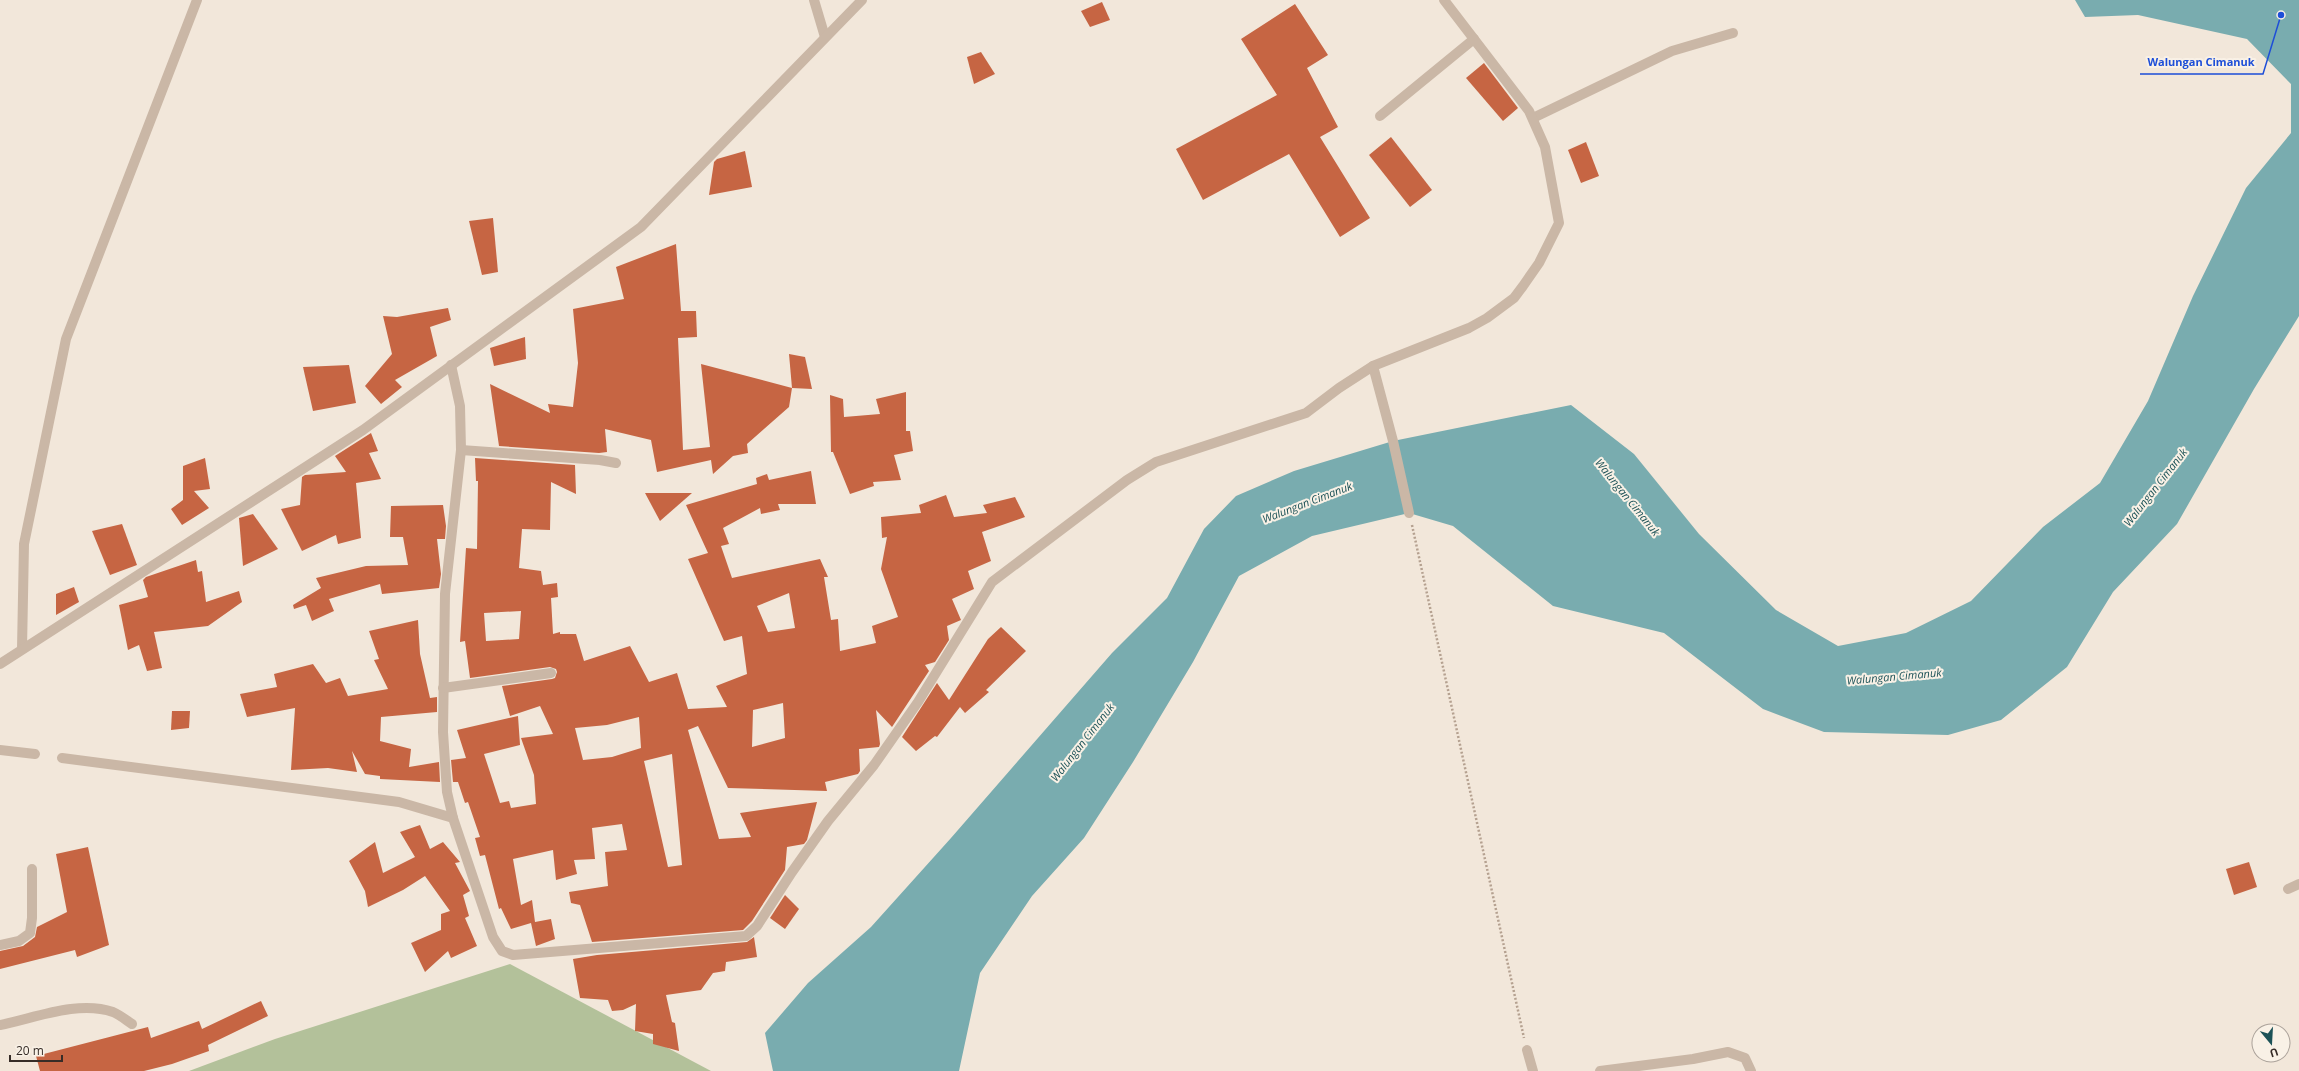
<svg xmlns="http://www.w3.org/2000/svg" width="2299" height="1071" viewBox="0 0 2299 1071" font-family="'Open Sans',sans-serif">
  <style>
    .green { fill: #b3c19a }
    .water { fill: #79acaf }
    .building { fill: #c66543; fill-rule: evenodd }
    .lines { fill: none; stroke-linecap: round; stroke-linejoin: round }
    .path { stroke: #b5a190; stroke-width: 2.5; stroke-dasharray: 2 2; stroke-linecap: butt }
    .minor { stroke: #cab7a6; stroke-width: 10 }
    .labels { text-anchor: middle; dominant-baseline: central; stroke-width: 4; stroke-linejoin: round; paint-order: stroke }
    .water-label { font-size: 11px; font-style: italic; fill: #1c5257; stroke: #f9f1e6 }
    .leader { fill: none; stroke: #1d4ed8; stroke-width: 1.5 }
    .callout-dot { fill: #1d4ed8; stroke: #f9f1e6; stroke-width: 1.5 }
    .callout-label { font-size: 11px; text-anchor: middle; font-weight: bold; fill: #1d4ed8; stroke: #f9f1e6; stroke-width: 4; stroke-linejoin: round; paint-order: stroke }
  </style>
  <rect width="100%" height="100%" fill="#f2e7da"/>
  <polygon class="green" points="510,964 711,1071 189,1071 275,1039"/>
  <polygon class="water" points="2075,0 2299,0 2299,316 2254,389 2177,524 2113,592 2067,667 2001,720 1948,735 1824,732 1763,709 1664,633 1553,606 1453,526 1409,513 1312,536 1239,576 1193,662 1133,762 1084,838 1032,896 980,973 959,1071 773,1071 765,1033 808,983 871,927 951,838 1112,653 1167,598 1204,529 1236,496 1294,471 1393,441 1571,405 1634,454 1699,534 1776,610 1838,646 1906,633 1971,601 2043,527 2100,483 2148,401 2193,296 2246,188 2291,133 2291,84 2247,39 2138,15 2085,17"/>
  <g class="building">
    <polygon points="1102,2 1110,20 1090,27 1081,11"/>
    <polygon points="1295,4 1328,55 1307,68 1338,127 1320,137 1370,218 1340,237 1289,154 1203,200 1176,149 1277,95 1241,39"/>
    <polygon points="981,52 995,74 974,84 967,57"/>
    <polygon points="1484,63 1518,108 1503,121 1466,78"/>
    <polygon points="1391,137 1432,190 1410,207 1369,155"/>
    <polygon points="1586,142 1599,176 1581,183 1568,150"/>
    <polygon points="745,151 752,187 709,195 714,162 717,159"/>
    <polygon points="493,218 498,272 482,275 469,221"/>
    <polygon points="676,244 681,311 696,311 697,337 678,338 683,450 710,447 701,364 792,388 789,407 747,444 748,453 733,456 713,474 711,460 657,472 651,440 605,429 607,452 599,453 499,446 490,384 550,413 548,404 573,407 578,363 573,309 624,299 616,267"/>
    <polygon points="448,308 451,320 430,327 437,356 395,380 402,387 381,404 365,386 392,354 383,316 397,317"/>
    <polygon points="525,337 526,359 494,366 490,348"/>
    <polygon points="789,354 805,357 812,389 792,388"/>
    <polygon points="349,365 356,403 313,411 303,367"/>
    <polygon points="906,392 906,431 910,431 913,451 894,455 901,480 873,482 874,486 850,494 833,452 831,452 830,395 843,399 844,417 880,414 876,399"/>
    <polygon points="371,433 378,451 369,453 381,479 356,483 361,538 338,544 336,535 302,551 281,509 300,505 302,477 305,475 346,472 335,456"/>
    <polygon points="205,458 210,489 194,491 209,508 182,525 171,509 183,500 183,466"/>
    <path d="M475 458 575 465 576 494 551 482 550 530 522 529 519 568 541 571 543 585 557 583 558 597 551 598 553 634 560 632V634H576L584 661 630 646 649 682 677 673 688 709 727 707 716 686 747 674 742 636 724 641 688 559 708 553 686 505 757 484 756 478 767 474 769 480 811 471 816 504H778L780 510 761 514 760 508 723 528 729 544 721 546 732 578 820 559 828 577H824L831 620 838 619 840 651 876 643 872 626 898 617 881 569 887 537 882 538 881 517 921 513 919 505 946 495 954 517 987 513 983 505 1015 497 1025 517 982 532 991 561 968 571 974 589 952 599 961 620 947 626 949 640 935 662 925 665 929 671 892 727 876 710 880 744 879 747 859 749 860 771 858 774 825 782 827 791 728 788 698 726 688 730 719 839 751 837 740 813 817 802 807 840 804 844 787 847 785 870 752 921 743 930 592 942 580 905 571 903 569 892 608 886 605 852 627 850 622 824 592 828 595 859 574 860 577 874 556 880 553 850 513 859 521 905 532 900 535 922 551 919 555 939 536 946 531 923 511 929 501 908 499 909 485 855 480 856 475 838 480 837 468 802 465 803 458 782H453L451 760 466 758 457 730 518 716 520 745 484 754 500 803 509 801 511 808 536 804 534 775 521 738 553 734 540 706 510 716 502 686 552 679 555 678 557 672 556 669 550 667 470 678 465 641 460 642 466 548 477 549 478 481H476ZM789 593 795 628 768 632 757 606ZM521 611 519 639 486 641 484 613ZM783 703 785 738 752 747 753 710ZM639 717 641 748 612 757 583 760 575 728 607 725ZM672 754 682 865 668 867 644 761Z"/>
    <polygon points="645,493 692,493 660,521"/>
    <polygon points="443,505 446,526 445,539 437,539 441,574 439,588 382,594 380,584 329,599 334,611 312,621 306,605 294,609 293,605 321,588 316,578 366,566 408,565 403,537 390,537 391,506"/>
    <polygon points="253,514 278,549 243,566 239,518"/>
    <polygon points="122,524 137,565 110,575 92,531"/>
    <polygon points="196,560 198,572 202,571 206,602 239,591 242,602 208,626 154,632 162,668 147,671 139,645 128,650 119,605 148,597 143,580 146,577"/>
    <polygon points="74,587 79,602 56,615 56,594"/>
    <polygon points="418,620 420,654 430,698 437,697 437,712 381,717 380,741 411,749 409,767 439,762 440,782 380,779 380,776 365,774 352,751 357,772 328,768 291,770 295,708 247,717 240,694 277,687 274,674 313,664 326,683 340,678 348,696 388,689 374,660 379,659 369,631"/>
    <polygon points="1001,627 1026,651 986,690 989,692 965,713 960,707 937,737 935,736 916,751 902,737 937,683 949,700 988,639"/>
    <polygon points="172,711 190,711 189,728 171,730"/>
    <polygon points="420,825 430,849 443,842 460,862 455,863 470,891 463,895 469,916 465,918 477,946 451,958 448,951 425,972 411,943 441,930 441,914 450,911 425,876 403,890 368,907 365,891 349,861 375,842 383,873 415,857 400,832"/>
    <polygon points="88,847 109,945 77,957 75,950 0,969 0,951 23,946 35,937 37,927 67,912 56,854"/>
    <polygon points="2249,862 2257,887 2234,895 2226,869"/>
    <polygon points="785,895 799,909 785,929 770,918"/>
    <polygon points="754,937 757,957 726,962 725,971 713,973 701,990 666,995 672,1022 675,1023 679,1051 653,1044 653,1034 635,1031 636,1004 623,1010 612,1011 608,1000 580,998 573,959 597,955 747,942"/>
    <polygon points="261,1001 268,1016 208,1045 209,1051 172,1064 144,1071 40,1071 36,1056 148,1027 151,1038 199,1021 202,1029"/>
  </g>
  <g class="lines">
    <polyline class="path" points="1412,525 1524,1038"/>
    <g class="minor">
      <polyline points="814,0 825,37"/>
      <polyline points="1380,116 1474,39"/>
      <polyline points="1533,118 1672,51 1733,33"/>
      <polyline points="451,365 460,406 461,450 445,594 443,732 447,792 453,818 493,937 502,951 513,955 746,936 757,926 792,872 828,821 874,765 918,702 992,582 1127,480 1156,462 1306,413 1339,388 1373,366 1469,328 1487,318 1514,298 1523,286 1539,263 1559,223 1545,147 1529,111 1444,0"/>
      <polyline points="1373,366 1393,441 1409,513"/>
      <polyline points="461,450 600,460 616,463"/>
      <polyline points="22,649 24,544 66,339 197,0"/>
      <polyline points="0,664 363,430 641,227 862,0"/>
      <polyline points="443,688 551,673"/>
      <polyline points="0,750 35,754"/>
      <polyline points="62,758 399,802 453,818"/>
      <polyline points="2288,889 2299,884"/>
      <polyline points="0,945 19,941 30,933 32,918 32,869"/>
      <path d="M0 1025C35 1018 78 1000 113 1012 120 1015 126 1020 132 1024"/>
      <polyline points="1527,1050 1533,1071"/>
      <polyline points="1600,1071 1693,1059 1728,1052 1745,1058 1751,1071"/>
    </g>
  </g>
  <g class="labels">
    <g class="water-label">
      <text transform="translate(2155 487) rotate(-52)">Walungan Cimanuk</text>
      <text transform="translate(1628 497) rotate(51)">Walungan Cimanuk</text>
      <text transform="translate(1307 502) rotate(-21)">Walungan Cimanuk</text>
      <text transform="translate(1894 676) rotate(-5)">Walungan Cimanuk</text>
      <text transform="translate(1082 742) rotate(-52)">Walungan Cimanuk</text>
    </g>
  </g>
  <path class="leader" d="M2281 15L2263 74H2140"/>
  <circle class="callout-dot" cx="2281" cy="15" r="4"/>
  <g class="callout-label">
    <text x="2201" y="66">Walungan Cimanuk</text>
  </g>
  <g transform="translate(2271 1043) rotate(162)"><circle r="19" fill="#f9f1e6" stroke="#aba29a"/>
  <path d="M0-3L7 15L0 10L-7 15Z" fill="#1c5257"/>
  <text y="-6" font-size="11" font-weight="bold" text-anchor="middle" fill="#362c27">U</text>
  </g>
  <path d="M10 1055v6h52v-6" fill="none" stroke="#362c27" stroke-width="2"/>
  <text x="16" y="1055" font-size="12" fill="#362c27" stroke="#f9f1e6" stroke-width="3" paint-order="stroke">20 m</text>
</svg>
